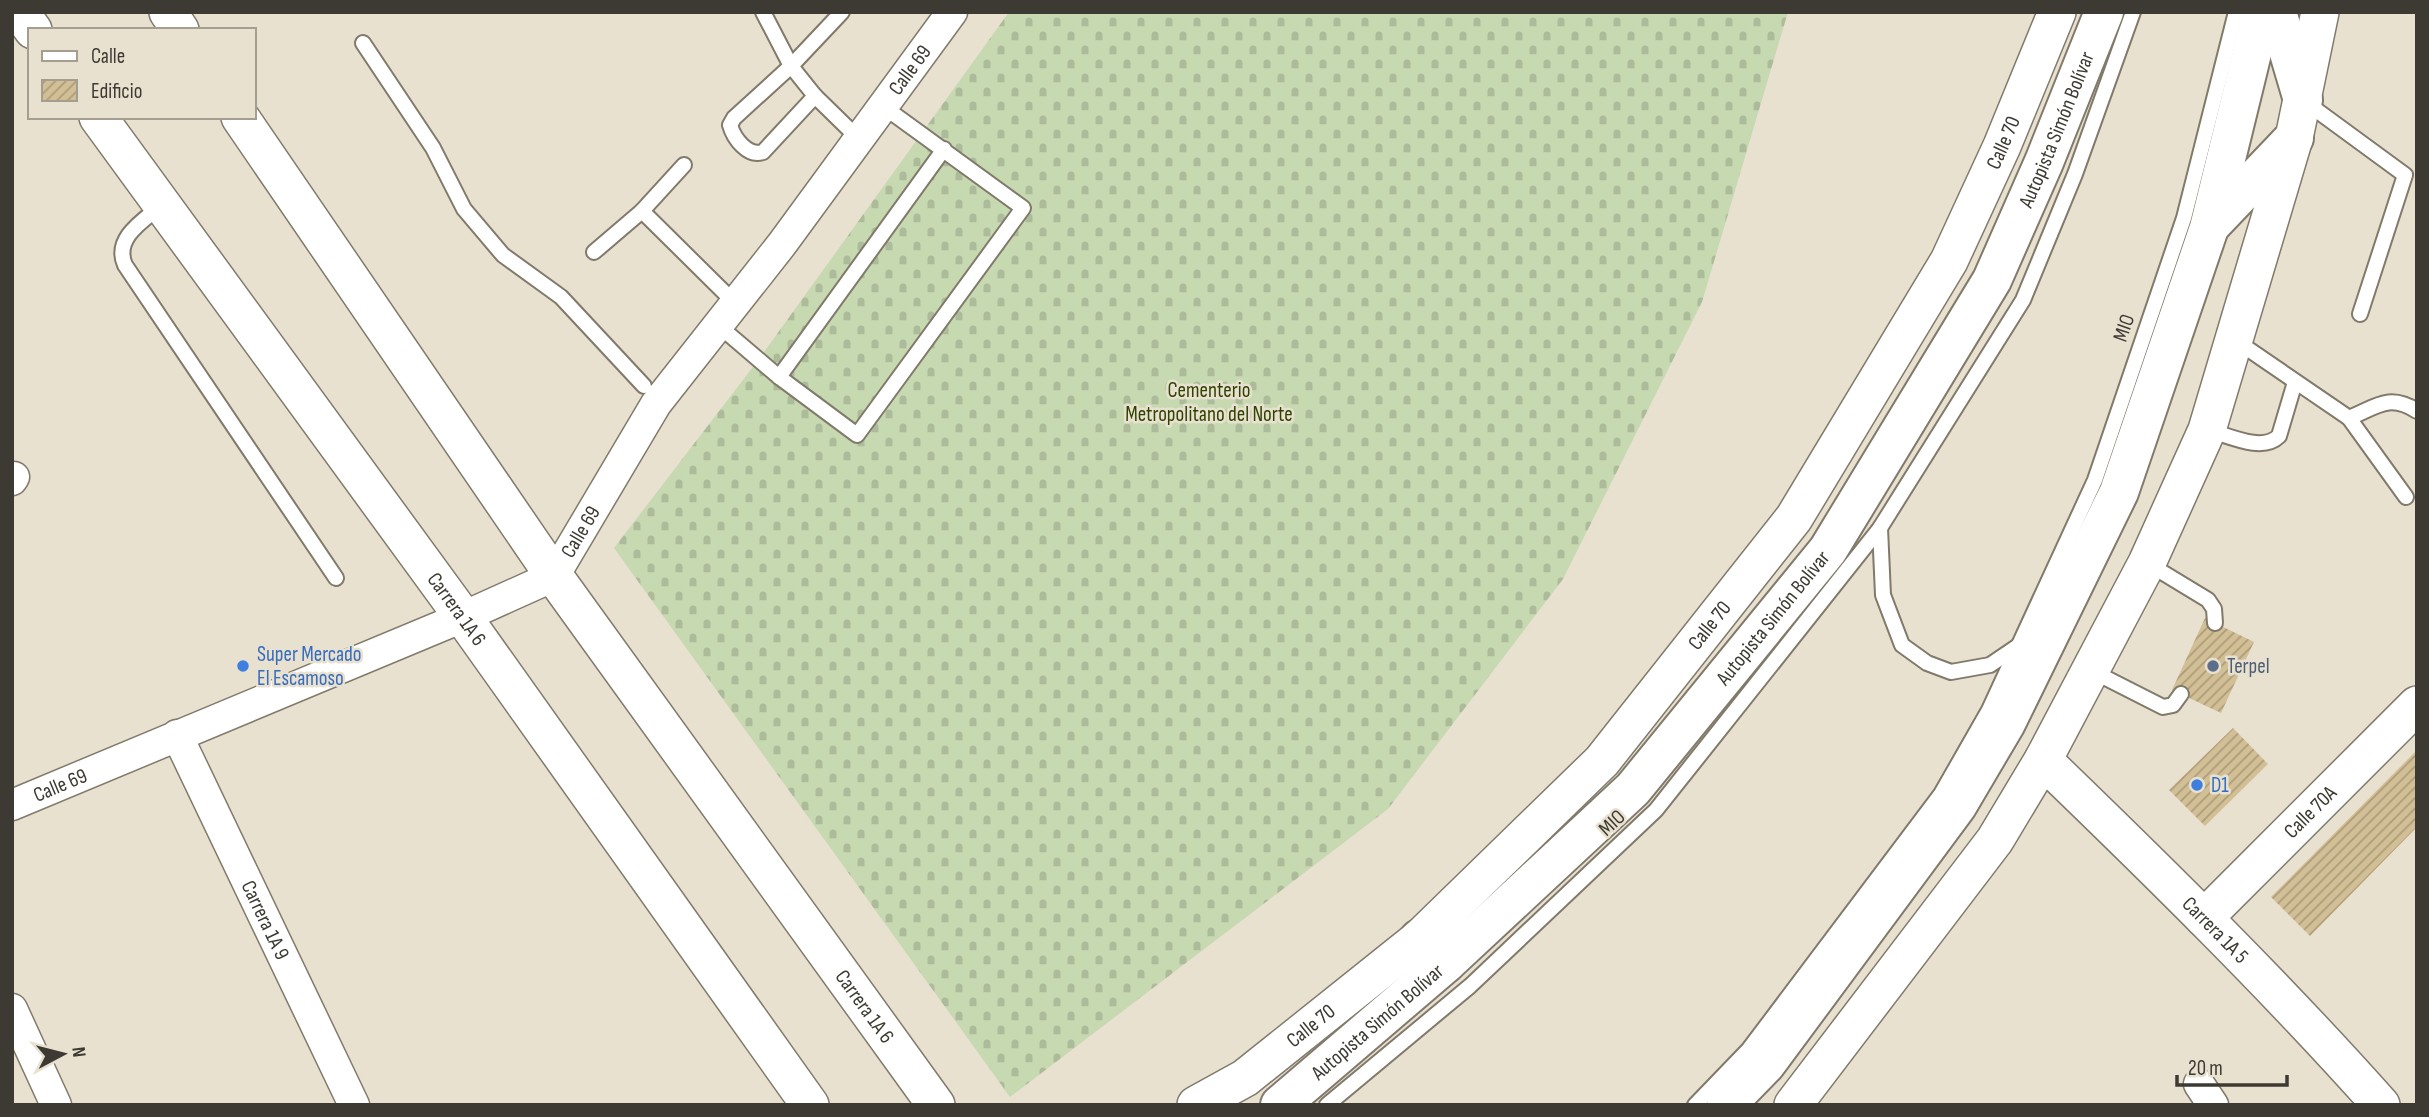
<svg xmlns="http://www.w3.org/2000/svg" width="2429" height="1117" viewBox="0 0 2429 1117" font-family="'Sofia Sans Condensed',sans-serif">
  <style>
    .cemetery { fill: url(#cemetery-stones) }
    .building { fill: url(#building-hatch) }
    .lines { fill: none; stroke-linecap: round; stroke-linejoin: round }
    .service-casing { stroke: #817a6b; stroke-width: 18 }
    .minor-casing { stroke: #817a6b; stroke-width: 33 }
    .tertiary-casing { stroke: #817a6b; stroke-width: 40 }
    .trunk-casing { stroke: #817a6b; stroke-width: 42 }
    .service { stroke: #fff; stroke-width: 14 }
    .minor { stroke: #fff; stroke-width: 30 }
    .tertiary { stroke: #fff; stroke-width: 37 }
    .trunk { stroke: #fff; stroke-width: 38 }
    .shop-dot { fill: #3f7fe0; stroke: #e9e1d0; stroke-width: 2.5 }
    .service-dot { fill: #5c6f8a; stroke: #e9e1d0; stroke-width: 2.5 }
    .labels { text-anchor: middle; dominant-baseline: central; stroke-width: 5; stroke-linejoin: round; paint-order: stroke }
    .street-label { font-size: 21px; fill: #3d3a33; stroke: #e9e1d0 }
    .park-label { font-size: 21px; fill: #2e4301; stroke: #e9e1d0 }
    .shop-label { font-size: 21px; fill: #366cbe; stroke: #e9e1d0; text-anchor: start }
    .service-label { font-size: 21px; fill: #4e5e75; stroke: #e9e1d0; text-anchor: start }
  </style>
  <defs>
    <pattern id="cemetery-stones" width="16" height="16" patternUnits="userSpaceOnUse" patternTransform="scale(1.75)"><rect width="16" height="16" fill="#c7d9b1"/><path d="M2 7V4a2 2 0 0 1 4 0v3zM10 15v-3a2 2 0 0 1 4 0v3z" fill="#acbb99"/></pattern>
    <pattern id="building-hatch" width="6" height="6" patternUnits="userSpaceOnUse" patternTransform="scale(1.75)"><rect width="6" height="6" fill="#d2bf95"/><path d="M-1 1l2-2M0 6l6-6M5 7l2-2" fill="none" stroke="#ac9c7a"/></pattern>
  </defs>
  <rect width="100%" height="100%" fill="#e9e1d0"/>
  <polygon class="cemetery" points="1009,12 1788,12 1702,302 1563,579 1388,809 1010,1097 614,548 759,359"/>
  <g class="building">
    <polygon points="2205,618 2254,642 2221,713 2172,690"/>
    <polygon points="2233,728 2268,764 2205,826 2169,790"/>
    <polygon points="2417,750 2417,827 2310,936 2271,897"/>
  </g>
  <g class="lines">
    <g class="service-casing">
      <g id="service">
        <path d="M763 12 791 66 734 118 730 125C734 139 748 157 763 152L815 96"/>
        <polyline points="842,12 791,66 815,96 860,140"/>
        <polyline points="363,43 433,148 464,209 503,255 561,297 644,386"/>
        <polyline points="2304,101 2405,175 2360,314"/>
        <path d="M162 205C144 220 113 238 125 265L336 578"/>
        <polyline points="642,211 735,303"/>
        <polyline points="594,252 642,211 684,165"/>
        <polyline points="718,325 779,377 857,435 1023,208 884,107"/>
        <polyline points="2235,340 2349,418 2406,497"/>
        <polyline points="779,377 944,149"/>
        <path d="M2349 418C2376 407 2389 393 2417 411"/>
        <path d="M2208 430C2228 435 2262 453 2279 436L2295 382"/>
        <polyline points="1880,528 1883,595 1902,645 1927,663 1951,672 1990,665 2018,646"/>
        <polyline points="2147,563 2208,600 2214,609 2215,623"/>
        <polyline points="2092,671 2163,707 2173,705 2181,694"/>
        <polyline points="1327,1105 1470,986 1656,810 1880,528 2023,300 2075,174 2133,12"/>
        <polyline points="1695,1105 1749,1049 1941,794 1989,710 2095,480 2184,218 2236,12"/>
      </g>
    </g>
    <g class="minor-casing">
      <g id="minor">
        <polyline points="12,480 14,477"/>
        <path id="s1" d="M177 735 354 1105"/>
        <path id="s2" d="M12 805 463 617 554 576 656 404 782 244 952 12"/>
        <polyline points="12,1009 56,1105"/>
        <polyline points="2199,1084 2213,1105"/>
      </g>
    </g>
    <g class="tertiary-casing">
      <g id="tertiary">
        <polyline points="20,12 33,30"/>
        <polyline points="168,12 180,30"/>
        <path id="s3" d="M98 117 463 617 810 1105"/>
        <path id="s4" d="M240 117 554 576 936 1105"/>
        <path id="s5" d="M2043 760C2159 872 2274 985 2381 1105"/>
        <path id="s6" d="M2204 918 2417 705"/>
        <path id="s7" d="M1196 1105 1245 1078 1419 939 1602 761 1794 518 1949 261 2002 146 2057 12"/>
        <polyline points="1793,1105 1995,840 2043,760 2147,563 2207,430 2294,138 2320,12"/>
      </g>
    </g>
    <g class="trunk-casing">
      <g id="trunk">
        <polyline points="2277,12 2303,100"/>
        <polyline points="2210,226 2294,138"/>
        <polyline points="1419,939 1446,963"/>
        <path id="s8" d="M1280 1105 1446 963 1633 789 1828 550 1992 280 2044 162 2104 12"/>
        <polyline points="1726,1105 1766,1064 1957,806 2006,723 2119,492 2209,228 2262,12"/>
      </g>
    </g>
    <use href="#service" class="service"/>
    <use href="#minor" class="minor"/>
    <use href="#tertiary" class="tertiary"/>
    <use href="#trunk" class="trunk"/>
  </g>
  <g class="shop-dot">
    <circle cx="243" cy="666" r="7"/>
    <circle cx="2197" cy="785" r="7"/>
  </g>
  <circle class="service-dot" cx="2213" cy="666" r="7"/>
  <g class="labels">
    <g class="street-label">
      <text stroke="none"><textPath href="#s2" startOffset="1208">Calle 69</textPath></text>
      <text stroke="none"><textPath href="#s8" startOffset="1262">Autopista Simón Bolívar</textPath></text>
      <text stroke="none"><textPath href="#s7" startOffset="1274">Calle 70</textPath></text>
      <text transform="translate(2124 328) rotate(-71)">MIO</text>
      <text stroke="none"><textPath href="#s2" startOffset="640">Calle 69</textPath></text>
      <text stroke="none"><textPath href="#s3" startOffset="609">Carrera 1A 6</textPath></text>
      <text stroke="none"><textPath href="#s8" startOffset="695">Autopista Simón Bolívar</textPath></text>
      <text stroke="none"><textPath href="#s7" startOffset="707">Calle 70</textPath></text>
      <text stroke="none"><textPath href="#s2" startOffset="52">Calle 69</textPath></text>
      <text stroke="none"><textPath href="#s6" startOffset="150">Calle 70A</textPath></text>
      <text transform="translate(1612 823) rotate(-43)">MIO</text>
      <text stroke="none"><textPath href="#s1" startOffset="205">Carrera 1A 9</textPath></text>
      <text stroke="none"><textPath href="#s5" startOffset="242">Carrera 1A 5</textPath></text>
      <text stroke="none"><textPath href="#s4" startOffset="1087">Carrera 1A 6</textPath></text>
      <text stroke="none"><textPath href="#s8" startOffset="128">Autopista Simón Bolívar</textPath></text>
      <text stroke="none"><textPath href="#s7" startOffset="140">Calle 70</textPath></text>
    </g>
    <g class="park-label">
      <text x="1209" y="390">Cementerio<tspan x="1209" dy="24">Metropolitano del Norte</tspan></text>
    </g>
    <g class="shop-label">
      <text x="257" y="654">Super Mercado<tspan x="257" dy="24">El Escamoso</tspan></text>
      <text x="2211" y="785">D1</text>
    </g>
    <g class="service-label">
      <text x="2227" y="666">Terpel</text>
    </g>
  </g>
  <rect width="2429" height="1117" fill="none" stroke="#3d3a33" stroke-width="28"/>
  <rect x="28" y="28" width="228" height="91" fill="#e9e1d0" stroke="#a49e91" stroke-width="2"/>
  <rect x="42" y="51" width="35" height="10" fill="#ffffff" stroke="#a49e91" stroke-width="2"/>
  <text x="91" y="63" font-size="21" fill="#3d3a33">Calle</text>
  <rect x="42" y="80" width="35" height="21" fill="url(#building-hatch)" stroke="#a49e91" stroke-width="2"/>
  <text x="91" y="98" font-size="21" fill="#3d3a33">Edificio</text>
  <g transform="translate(63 1054) rotate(83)" stroke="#e9e1d0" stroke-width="5" paint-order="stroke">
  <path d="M0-5L12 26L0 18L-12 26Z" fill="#3d3a33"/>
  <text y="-10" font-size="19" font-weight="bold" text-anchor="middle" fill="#3d3a33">N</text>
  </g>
  <path d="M2177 1075v10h110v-10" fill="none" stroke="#3d3a33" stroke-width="3.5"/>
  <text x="2188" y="1075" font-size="21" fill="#3d3a33" stroke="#e9e1d0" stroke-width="5" paint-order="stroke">20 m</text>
</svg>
